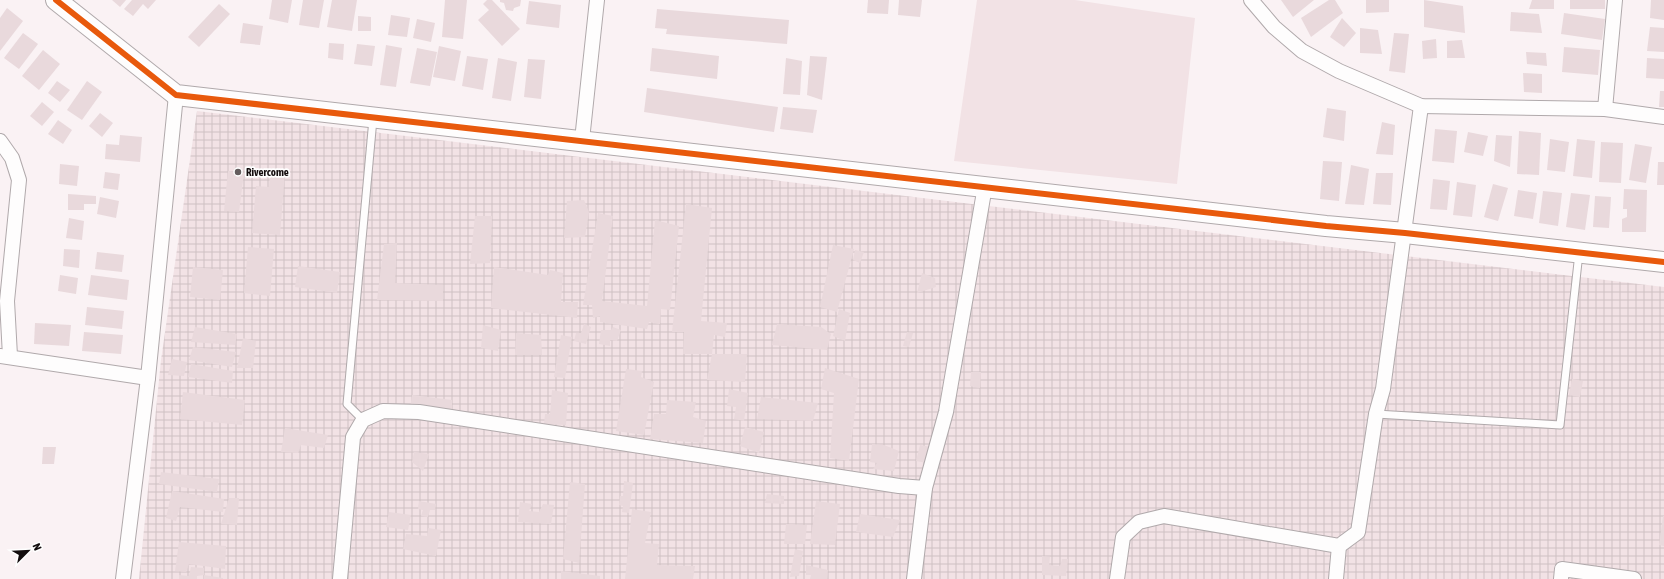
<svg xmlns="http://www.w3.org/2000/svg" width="1664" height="579" viewBox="0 0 1664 579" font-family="'Asap Condensed',sans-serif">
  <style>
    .built { fill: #f2e2e5 }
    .industrial { fill: url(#industrial-grid) }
    .building { fill: #e9d9dc }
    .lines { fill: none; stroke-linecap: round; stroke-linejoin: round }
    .lane-casing { stroke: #b0a9ab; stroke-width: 9 }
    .street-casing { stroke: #b0a9ab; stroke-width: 16 }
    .secondary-casing { stroke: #b0a9ab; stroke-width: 22 }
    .lane { stroke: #fefdfd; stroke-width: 7 }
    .street { stroke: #fefdfd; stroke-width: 14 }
    .secondary { stroke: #fefdfd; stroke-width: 20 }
    .cycleway-casing { stroke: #fff; stroke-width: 8 }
    .cycleway { stroke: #e8590c; stroke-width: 6 }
    .poi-dot { fill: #645d5e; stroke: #fff; stroke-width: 1.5 }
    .labels { text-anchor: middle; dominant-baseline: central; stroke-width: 3.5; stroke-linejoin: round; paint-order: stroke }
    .poi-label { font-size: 11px; font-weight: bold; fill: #130d0e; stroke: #fff; text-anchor: start }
  </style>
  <defs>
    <pattern id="industrial-grid" width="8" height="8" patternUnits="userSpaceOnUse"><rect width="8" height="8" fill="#f2e2e5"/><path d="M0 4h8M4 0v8" fill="none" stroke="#cfc1c3"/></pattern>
  </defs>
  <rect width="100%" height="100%" fill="#faf2f4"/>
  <polygon class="built" points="977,0 1075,0 1195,18 1177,184 954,161"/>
  <polygon class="industrial" points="197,111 1664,287 1664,579 139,579 161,360"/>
  <g class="building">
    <polygon points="112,0 126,0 120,7"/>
    <polygon points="132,0 156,0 148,9 143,4 133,16 124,9"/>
    <polygon points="272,0 292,0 288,23 269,19"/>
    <polygon points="303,0 324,0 319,28 299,25"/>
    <polygon points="332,0 357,0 352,31 327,27"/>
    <polygon points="445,0 467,0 463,39 442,37"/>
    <polygon points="487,0 492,0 520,29 502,46 478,20 489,10 483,4"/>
    <polygon points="500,0 521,0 520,6 514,8 513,11 506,10 504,3 500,2"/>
    <polygon points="868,0 889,0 888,14 867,13"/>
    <polygon points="899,0 922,0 920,17 898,15"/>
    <polygon points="1281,0 1314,0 1293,17"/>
    <polygon points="1329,0 1335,0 1343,13 1311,37 1301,18"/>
    <polygon points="1366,0 1389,0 1389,12 1366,13"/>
    <polygon points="1424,0 1463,6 1465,33 1424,27"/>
    <polygon points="1532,0 1554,0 1554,9 1529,9"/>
    <rect x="1570" y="0" width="35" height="9"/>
    <polygon points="1651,0 1664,0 1664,20 1650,18"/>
    <polygon points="529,1 561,5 559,28 526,24"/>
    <polygon points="219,4 230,14 199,47 188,37"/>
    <polygon points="7,8 23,21 0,51 0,18"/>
    <polygon points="657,9 789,20 787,44 666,34 667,29 655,28"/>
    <polygon points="1511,12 1539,14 1542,33 1510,31"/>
    <polygon points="1564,13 1605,19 1602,40 1561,34"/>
    <polygon points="391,15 410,18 407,37 388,35"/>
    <polygon points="358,16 371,17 371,31 358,31"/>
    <polygon points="1342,18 1356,33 1344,47 1330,37"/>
    <polygon points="417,19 435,23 431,42 413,38"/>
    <polygon points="243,23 263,26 260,45 240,43"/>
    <polygon points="1650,27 1664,28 1664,52 1647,51"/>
    <polygon points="1360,28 1378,30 1382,54 1360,53"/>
    <polygon points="23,33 38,44 19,69 4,58"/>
    <polygon points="1394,33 1409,34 1405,73 1389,71"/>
    <polygon points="1436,39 1437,58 1423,59 1422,41"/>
    <polygon points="1462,40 1465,58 1447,58 1447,41"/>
    <polygon points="329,43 344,44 343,60 328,58"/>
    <polygon points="357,44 375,46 372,66 354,64"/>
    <polygon points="386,45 402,48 396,87 380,85"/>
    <polygon points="439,46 461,51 455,81 433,77"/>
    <polygon points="1564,47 1600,50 1598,75 1562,72"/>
    <polygon points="417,48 437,52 430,86 410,83"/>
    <polygon points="652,48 719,56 717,79 650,71"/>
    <polygon points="43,50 60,64 39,90 22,76"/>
    <polygon points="1526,52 1546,53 1547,66 1527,64"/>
    <polygon points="467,56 488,59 483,90 462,86"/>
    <polygon points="810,56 827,57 822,100 807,95"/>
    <polygon points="498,58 517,62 511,101 492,98"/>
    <polygon points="786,58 802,61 800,95 783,94"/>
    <polygon points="1647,58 1664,59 1664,79 1646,78"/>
    <polygon points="528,59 545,60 541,99 524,97"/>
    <polygon points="1523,73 1542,74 1542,93 1524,92"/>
    <polygon points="57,81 70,90 60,102 48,93"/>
    <polygon points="87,81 102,92 82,120 67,110"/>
    <polygon points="647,88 778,107 774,132 644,112"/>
    <polygon points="1660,91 1664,91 1664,107 1659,107"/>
    <polygon points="42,102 54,112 42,126 30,116"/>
    <polygon points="783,107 817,110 813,133 780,129"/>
    <polygon points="1327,108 1346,111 1344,141 1323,137"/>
    <polygon points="100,113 113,123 102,137 89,126"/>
    <polygon points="58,120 72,130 63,144 48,134"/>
    <polygon points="1382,122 1395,125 1393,155 1376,154"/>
    <polygon points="1435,129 1457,131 1454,163 1432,161"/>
    <polygon points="1519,131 1541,133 1539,175 1517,174"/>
    <polygon points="1468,132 1488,136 1483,156 1464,152"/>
    <polygon points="120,135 142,137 140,162 105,159 106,144 119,145"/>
    <polygon points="1496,135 1512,136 1510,167 1494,161"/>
    <polygon points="1550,139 1569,142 1565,172 1547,170"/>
    <polygon points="1577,139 1595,141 1592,178 1573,176"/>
    <polygon points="1601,142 1623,143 1621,183 1599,182"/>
    <polygon points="1635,144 1652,147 1646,183 1629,180"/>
    <polygon points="1323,161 1342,162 1339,201 1320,199"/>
    <polygon points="1658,162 1664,162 1664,185 1657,185"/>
    <polygon points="60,164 79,166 77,186 59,184"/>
    <polygon points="1351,165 1369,169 1364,205 1345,204"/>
    <polygon points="228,171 244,173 239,212 224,211"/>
    <polygon points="270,171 285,172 280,235 252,233 256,186 269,187"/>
    <polygon points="105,172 120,174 118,190 103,188"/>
    <polygon points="1376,173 1393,173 1391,205 1373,204"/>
    <polygon points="1433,179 1450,181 1447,210 1430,209"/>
    <polygon points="1457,182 1476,185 1472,217 1453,215"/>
    <polygon points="1493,184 1508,188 1498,221 1484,217"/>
    <polygon points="1624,189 1647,190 1646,232 1622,232 1622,219 1627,217 1627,209 1623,209"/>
    <polygon points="1518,190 1537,193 1533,219 1514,216"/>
    <polygon points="1543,191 1562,193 1558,226 1539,223"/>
    <polygon points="1571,193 1590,195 1585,230 1566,227"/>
    <polygon points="68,194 96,196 96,204 84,204 84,210 68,210"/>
    <polygon points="1595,196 1611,197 1609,228 1593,227"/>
    <polygon points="100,197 119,201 116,218 97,214"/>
    <polygon points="584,200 589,212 585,237 564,238 567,201"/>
    <polygon points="686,204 712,208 701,321 727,323 725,337 714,335 712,354 747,354 745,382 707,380 712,354 683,354 684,332 672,332"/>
    <polygon points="598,213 613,216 602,301 647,306 655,220 679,226 670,310 661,309 660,324 649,322 647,329 600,322 600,316 593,318 592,305 583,305"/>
    <polygon points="475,216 492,216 490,263 470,264"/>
    <polygon points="69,218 84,221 82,240 66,238"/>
    <polygon points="397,243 395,283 443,285 443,301 377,300 384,244"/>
    <polygon points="833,245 854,249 837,312 820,307"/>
    <polygon points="248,247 274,249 270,296 244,293"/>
    <polygon points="64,249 80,250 79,268 63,266"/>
    <polygon points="855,250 864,252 860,263 853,260"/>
    <polygon points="97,252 124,255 122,272 95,269"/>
    <polygon points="298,266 340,272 337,293 295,287"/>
    <polygon points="193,267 223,270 220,300 190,297"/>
    <polygon points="494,267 548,275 550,270 563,273 561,302 578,302 577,318 491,308"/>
    <polygon points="922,273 935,278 936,287 917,293"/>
    <polygon points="60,275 78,278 76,294 58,291"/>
    <polygon points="91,275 129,280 127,300 88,295"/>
    <polygon points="87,307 124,311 122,329 85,325"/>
    <polygon points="839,309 850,313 845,341 833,336"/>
    <polygon points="35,323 71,325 69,346 34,344"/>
    <polygon points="584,324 591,327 586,344 574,341 576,333 581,333"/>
    <polygon points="777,324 821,327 831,334 827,350 772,345"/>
    <polygon points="483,325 501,330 498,351 481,348"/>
    <polygon points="195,327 237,334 235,345 191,342"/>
    <polygon points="613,327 621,330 617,341 610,340 610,346 599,344 601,330 611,330"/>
    <polygon points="84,332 123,335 121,354 82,351"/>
    <polygon points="907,332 913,333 909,347 903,346"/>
    <polygon points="516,333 541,335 542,355 515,355"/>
    <polygon points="561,335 572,337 565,378 554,377"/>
    <polygon points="243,338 256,341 253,368 237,368"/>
    <polygon points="193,347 236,352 232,367 189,360"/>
    <polygon points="172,359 187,362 184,376 168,375"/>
    <polygon points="191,364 233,371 232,383 188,377"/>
    <polygon points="825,368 859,379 849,461 830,458 834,393 821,389"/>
    <polygon points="626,369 642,371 641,377 654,382 644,435 616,431"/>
    <polygon points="971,372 981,372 980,388 970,386"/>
    <polygon points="1572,379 1583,381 1580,397 1569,395"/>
    <polygon points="729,389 748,393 744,421 734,419 736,407 727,406"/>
    <polygon points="552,390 568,393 566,425 544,424 545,414 550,414"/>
    <polygon points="183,392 245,400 242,425 180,419"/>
    <polygon points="412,395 452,400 452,413 410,409"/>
    <polygon points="761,397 818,403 813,421 757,419"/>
    <polygon points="667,400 696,402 693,417 706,421 703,443 650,439 654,414 666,414"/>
    <polygon points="745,427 764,432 759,453 740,446"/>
    <polygon points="285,428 328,435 324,448 301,445 298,453 281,452"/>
    <polygon points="872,444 884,445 899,451 894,471 873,469 877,463 870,462"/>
    <polygon points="920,445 931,447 927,463 916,461"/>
    <polygon points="43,447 56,447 54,464 42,464"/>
    <polygon points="414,452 429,454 423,471 412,462"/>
    <polygon points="161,472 219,479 217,492 159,484"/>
    <polygon points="624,481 633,483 629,513 622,512 623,506 619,505 620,496 623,496"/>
    <polygon points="570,482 585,484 579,563 563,559"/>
    <polygon points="172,491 224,499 223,512 180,507 176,521 166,518"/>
    <polygon points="767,494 784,496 784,504 765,503"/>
    <polygon points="229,498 239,498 237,525 221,524"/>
    <polygon points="419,501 436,504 435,510 430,510 428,517 421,516 423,510 418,509"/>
    <polygon points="816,501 840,504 835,545 810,544"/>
    <polygon points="520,502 532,504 529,511 539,512 543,504 554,505 551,524 518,522"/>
    <polygon points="632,509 651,512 645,543 659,544 657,565 695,566 693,579 625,579"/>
    <polygon points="389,512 411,515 408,530 386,527"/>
    <polygon points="860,514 900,520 893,537 856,532"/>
    <polygon points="1663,516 1664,516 1664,546 1659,545"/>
    <polygon points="786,524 807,525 805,544 784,544"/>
    <polygon points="428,528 441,530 436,556 403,549 406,534 427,536"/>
    <polygon points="179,542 226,546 225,569 189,564 186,572 175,571"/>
    <polygon points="795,549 803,551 799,576 790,577"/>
    <polygon points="1042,556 1050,557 1049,565 1060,566 1062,559 1068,559 1066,576 1042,575"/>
    <polygon points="806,565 828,570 827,579 810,579 811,575 806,575"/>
    <polygon points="191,567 204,568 204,575 197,576 197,579 179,579 179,575 189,576"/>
    <polygon points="561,571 600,576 600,579 561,579"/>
    <polygon points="204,575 223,578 223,579 204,579"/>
  </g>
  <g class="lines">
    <g class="lane-casing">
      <g id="lane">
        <polyline points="1376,414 1560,425 1579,253"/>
        <polyline points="363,420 347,404 373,119"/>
      </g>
    </g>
    <g class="street-casing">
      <g id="street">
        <polyline points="1251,0 1274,27 1302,51 1339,71 1421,106 1605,109 1664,117"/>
        <polyline points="1605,109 1615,0"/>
        <polyline points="582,140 597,0"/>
        <polyline points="0,141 12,158 19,180 7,301 10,356"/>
        <polyline points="0,356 148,378"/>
        <polyline points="925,488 946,412 985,186"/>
        <polyline points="123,579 148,378 176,95"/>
        <polyline points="340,579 353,437 363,420 383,411 419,412 899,486 925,488 914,579"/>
        <polyline points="1117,579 1123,537 1139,522 1164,516 1339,546 1358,532 1376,414 1383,389 1421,106"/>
        <polyline points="1336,579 1339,546"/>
        <polyline points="1561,579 1562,569 1634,579"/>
      </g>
    </g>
    <g class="secondary-casing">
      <polyline id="secondary" points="56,0 176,95 1326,226 1405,233 1664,262"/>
    </g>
    <use href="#lane" class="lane"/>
    <use href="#street" class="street"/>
    <use href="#secondary" class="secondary"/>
    <g class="cycleway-casing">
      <polyline id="cycleway" points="56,0 176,95 1326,226 1405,233 1664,262"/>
    </g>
    <use href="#cycleway" class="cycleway"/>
  </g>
  <circle class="poi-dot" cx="238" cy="172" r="4"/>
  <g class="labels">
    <g class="poi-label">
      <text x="246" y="172">Rivercome</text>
    </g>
  </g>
  <g transform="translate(28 551) rotate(66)" stroke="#ffffff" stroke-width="3" paint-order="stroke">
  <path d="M0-3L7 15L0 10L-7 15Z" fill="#130d0e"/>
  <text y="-6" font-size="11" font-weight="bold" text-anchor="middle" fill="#130d0e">N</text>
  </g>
</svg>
